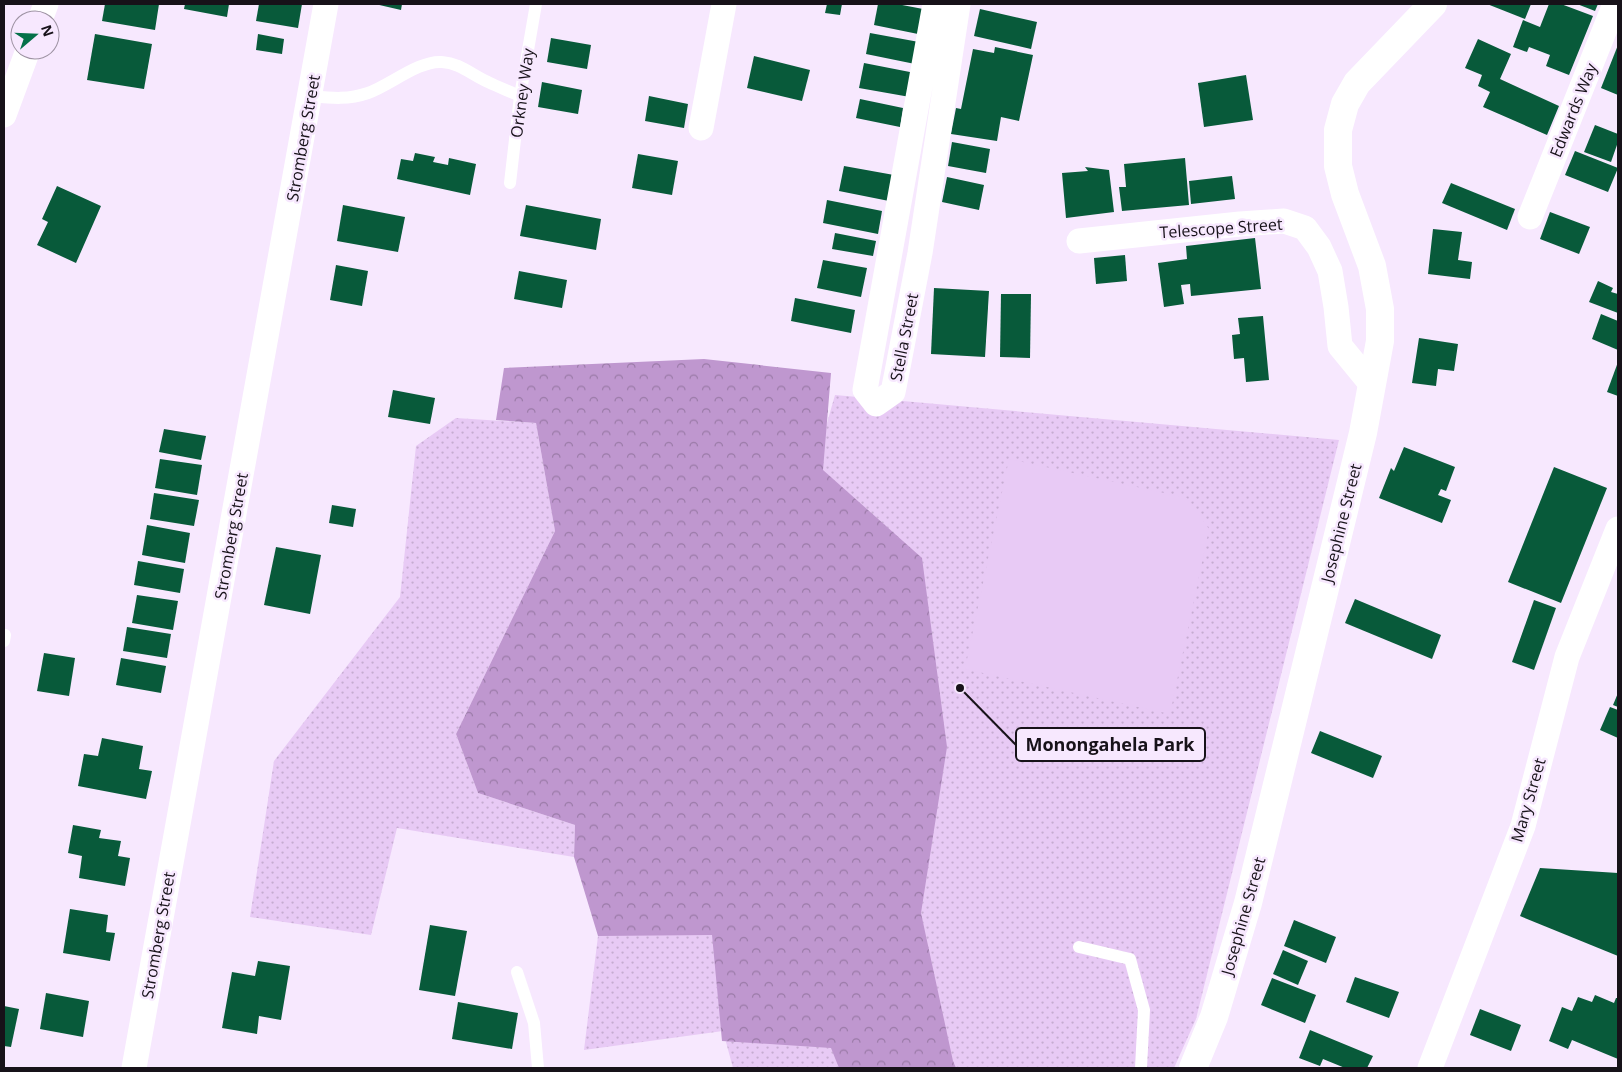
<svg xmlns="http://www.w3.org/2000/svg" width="1622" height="1072" viewBox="0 0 1622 1072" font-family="'Open Sans',sans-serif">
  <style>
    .grass { fill: url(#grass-dots) }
    .forest { fill: url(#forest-crowns) }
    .garden { fill: #e8caf5 }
    .building { fill: #085a3a }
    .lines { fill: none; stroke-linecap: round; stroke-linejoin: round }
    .service { stroke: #fff; stroke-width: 12 }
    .minor { stroke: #fff; stroke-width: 25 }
    .tertiary { stroke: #fff; stroke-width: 28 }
    .labels { text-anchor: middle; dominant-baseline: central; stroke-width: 5; stroke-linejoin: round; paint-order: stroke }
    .street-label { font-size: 16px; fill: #171219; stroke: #f7e8fe }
    .leader { fill: none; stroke: #171219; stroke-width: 2 }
    .callout-dot { fill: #171219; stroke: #f7e8fe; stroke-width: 2 }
    .callout { fill: #f7e8fe; stroke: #171219; stroke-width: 2 }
    .callout-label { font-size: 18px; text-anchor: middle; font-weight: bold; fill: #171219 }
  </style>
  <defs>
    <pattern id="grass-dots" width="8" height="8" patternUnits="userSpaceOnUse" patternTransform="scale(1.25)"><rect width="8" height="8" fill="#e8caf5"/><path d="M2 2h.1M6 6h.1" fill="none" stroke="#c6acd1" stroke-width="1.8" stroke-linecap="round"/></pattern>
    <pattern id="forest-crowns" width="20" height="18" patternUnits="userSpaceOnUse" patternTransform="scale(1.25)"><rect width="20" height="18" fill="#bf97cf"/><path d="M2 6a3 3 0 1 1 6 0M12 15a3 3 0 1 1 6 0" fill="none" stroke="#9a7aa7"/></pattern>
  </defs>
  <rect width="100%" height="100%" fill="#f7e8fe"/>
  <g class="grass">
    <polygon points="835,395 1339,440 1196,1019 1174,1068 733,1068 723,1031 584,1050 598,936 827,423"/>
    <polygon points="456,418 536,423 555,531 456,734 478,793 575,825 574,857 397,828 371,935 250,917 274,761 400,597 416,446"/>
  </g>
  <polygon class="forest" points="704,359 831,373 823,470 922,558 947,747 921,913 953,1061 956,1068 839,1068 831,1048 722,1041 712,935 598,936 574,857 575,825 478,793 456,734 555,531 536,423 496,420 504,368"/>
  <polygon class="garden" points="1009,459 1187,498 1209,529 1170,714 965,669"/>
  <g class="building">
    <polygon points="105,4 159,4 155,30 102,21"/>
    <polygon points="185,4 229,4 227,17 184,9"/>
    <polygon points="259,4 302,4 298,28 256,21"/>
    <polygon points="375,4 402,4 401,10"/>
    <polygon points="827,4 842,4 840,15 825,13"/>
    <polygon points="878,4 897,4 923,9 918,34 874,25"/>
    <polygon points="1487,4 1531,4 1525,19"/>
    <polygon points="1549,4 1561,4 1593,16 1569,75 1546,66 1550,55 1529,47 1527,52 1513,47 1523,20 1540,27"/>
    <polygon points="1577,4 1598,4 1595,11"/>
    <polygon points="980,9 1037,22 1031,49 974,36"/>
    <polygon points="870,33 919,42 915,64 866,54"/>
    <polygon points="95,34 152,44 144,89 87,80"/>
    <polygon points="258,34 284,39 282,54 256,50"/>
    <polygon points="551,38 591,45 587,69 547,62"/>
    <polygon points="1478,39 1511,54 1500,79 1559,106 1547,135 1483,107 1490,92 1478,86 1482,75 1465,68"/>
    <polygon points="1618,45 1618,95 1601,88"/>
    <polygon points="995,47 1033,55 1019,121 1001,117 997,141 951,134 956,108 961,109 973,49 994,53"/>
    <polygon points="754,56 810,70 802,101 747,88"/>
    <polygon points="864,63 915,73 910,97 859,88"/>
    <polygon points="1246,75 1253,120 1204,127 1198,83"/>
    <polygon points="542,82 582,90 578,114 538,107"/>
    <polygon points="649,96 688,104 684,128 645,121"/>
    <polygon points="860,99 903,108 900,127 856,118"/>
    <polygon points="1595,125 1618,134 1618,142 1611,162 1584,152"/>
    <polygon points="952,142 990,149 986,173 948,166"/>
    <polygon points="1575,151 1618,168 1608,192 1565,175"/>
    <polygon points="415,153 435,157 433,162 448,165 449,158 476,164 470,195 397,179 401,159 413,161"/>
    <polygon points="638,154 678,161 672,195 632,188"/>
    <polygon points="1185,158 1189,205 1122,211 1119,187 1126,187 1124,164"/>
    <polygon points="844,166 894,175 889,201 839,191"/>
    <polygon points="1085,167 1109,170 1114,212 1066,218 1062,173 1088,171"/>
    <polygon points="1232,176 1235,199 1191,204 1189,181"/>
    <polygon points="947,177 984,185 979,210 942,202"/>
    <polygon points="1451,183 1515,209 1507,230 1442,203"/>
    <polygon points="57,186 101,206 76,263 37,245 48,222 42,219"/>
    <polygon points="827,200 882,211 878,234 823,223"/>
    <polygon points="343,205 405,217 398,252 337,241"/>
    <polygon points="526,205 601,219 596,250 520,236"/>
    <polygon points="1550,212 1590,227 1579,254 1540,239"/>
    <polygon points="1433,229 1462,232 1458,260 1472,262 1470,279 1428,274"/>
    <polygon points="835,233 876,241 873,256 832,249"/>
    <polygon points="1255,238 1261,289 1191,296 1190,284 1181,285 1184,304 1164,307 1158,263 1187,259 1186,246"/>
    <polygon points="1125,255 1127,281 1096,284 1094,258"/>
    <polygon points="823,260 867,268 861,297 817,288"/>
    <polygon points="336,265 368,271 362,306 330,300"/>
    <polygon points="519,271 567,280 562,308 514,299"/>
    <polygon points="1598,281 1613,288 1611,292 1618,294 1618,313 1589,302"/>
    <polygon points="934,288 989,291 985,357 931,354"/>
    <polygon points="1001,294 1031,294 1030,358 1000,357"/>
    <polygon points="795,298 855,310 851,333 791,321"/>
    <polygon points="1601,314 1618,321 1618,350 1592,339"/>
    <polygon points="1263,316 1269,380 1246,382 1244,358 1234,359 1232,335 1240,334 1238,318"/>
    <polygon points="1419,338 1458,344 1454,371 1438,369 1436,386 1412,383"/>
    <polygon points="1618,362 1618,396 1607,392"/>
    <polygon points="393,390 435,398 430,424 388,417"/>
    <polygon points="164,429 206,436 201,460 159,452"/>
    <polygon points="1404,447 1455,467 1446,491 1441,489 1438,495 1451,500 1442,523 1379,498 1391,468 1394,471"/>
    <polygon points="160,459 202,465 197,495 155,488"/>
    <polygon points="1554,467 1607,488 1561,603 1508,582"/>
    <polygon points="154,493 199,500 194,526 150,519"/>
    <polygon points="332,505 356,509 353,527 329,523"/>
    <polygon points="147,525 190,533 185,563 142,555"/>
    <polygon points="276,547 321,555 310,614 264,605"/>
    <polygon points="138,561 184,569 180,593 134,585"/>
    <polygon points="137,595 178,601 173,630 132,623"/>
    <polygon points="1355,599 1441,635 1432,659 1345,623"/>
    <polygon points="1534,600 1556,608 1534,670 1512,662"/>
    <polygon points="127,627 171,634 167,658 123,651"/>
    <polygon points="44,653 75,658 69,696 37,691"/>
    <polygon points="121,658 166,666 161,693 116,685"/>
    <polygon points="1618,693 1618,707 1613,705"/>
    <polygon points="1610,707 1618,710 1618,738 1600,730"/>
    <polygon points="1320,731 1382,756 1373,778 1311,753"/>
    <polygon points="102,738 143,746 139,769 152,771 146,799 78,786 84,754 98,756"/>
    <polygon points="73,825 101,830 99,838 121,841 118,856 130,858 125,886 79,878 82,856 68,853"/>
    <polygon points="1540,868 1618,873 1618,956 1520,916"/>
    <polygon points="70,909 108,915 106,932 115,933 110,961 63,953"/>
    <polygon points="1294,920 1336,937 1326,963 1284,946"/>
    <polygon points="430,925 467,931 455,996 419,990"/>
    <polygon points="1283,950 1308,961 1298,985 1273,974"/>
    <polygon points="258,961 290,966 281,1020 259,1016 257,1034 222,1028 232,972 255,976"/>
    <polygon points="1355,977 1399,992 1389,1018 1346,1002"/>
    <polygon points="1272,978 1316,995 1305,1023 1261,1005"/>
    <polygon points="46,993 89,1001 83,1037 40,1029"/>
    <polygon points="1595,995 1614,1003 1616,998 1618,998 1618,1059 1572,1040 1568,1049 1549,1041 1562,1007 1572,1011 1578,997 1592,1002"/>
    <polygon points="458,1002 518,1013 512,1049 452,1039"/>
    <polygon points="4,1006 19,1009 11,1047 4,1046"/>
    <polygon points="1480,1009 1521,1025 1511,1051 1470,1035"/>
    <polygon points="1310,1030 1373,1056 1367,1068 1345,1068 1323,1059 1320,1066 1299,1058"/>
  </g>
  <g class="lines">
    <g class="service">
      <path d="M311 96C331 98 348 100 368 93 389 86 419 60 442 62 460 63 472 75 488 82 498 87 509 91 520 96"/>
      <polyline points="510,183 520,96 536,4"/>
      <polyline points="4,641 5,635"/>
      <polyline points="1079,947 1130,959 1144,1010 1141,1068"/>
      <polyline points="517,972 534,1023 538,1068"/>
    </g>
    <g class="minor">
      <polyline points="935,4 865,390 876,404 893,392 897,372 920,253 958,4"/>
      <polyline points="40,20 46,4"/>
      <polyline points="4,115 28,50"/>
      <polyline points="701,128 724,4"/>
      <polyline points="1530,217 1615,4"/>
      <polyline points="1079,241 1240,224 1284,221 1305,228 1319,247 1330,271 1336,307 1340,346 1372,385"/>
      <polyline points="134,1068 326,4"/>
      <polyline points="1430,1068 1523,826 1567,657 1618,529"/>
    </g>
    <polyline class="tertiary" points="1193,1068 1214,1017 1248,903 1363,433 1380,341 1380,309 1372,266 1345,194 1338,166 1338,130 1345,104 1357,83 1433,4"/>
  </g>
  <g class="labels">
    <g class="street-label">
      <text transform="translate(522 93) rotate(-82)">Orkney Way</text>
      <text transform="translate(1573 110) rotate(-68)">Edwards Way</text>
      <text transform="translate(303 138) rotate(-80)">Stromberg Street</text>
      <text transform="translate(1221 228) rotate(-4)">Telescope Street</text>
      <text transform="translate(904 337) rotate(-79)">Stella Street</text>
      <text transform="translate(1341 523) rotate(-76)">Josephine Street</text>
      <text transform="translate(231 536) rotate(-80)">Stromberg Street</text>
      <text transform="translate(1528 800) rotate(-74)">Mary Street</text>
      <text transform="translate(1243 916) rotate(-74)">Josephine Street</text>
      <text transform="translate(158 935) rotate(-80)">Stromberg Street</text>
    </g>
  </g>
  <path class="leader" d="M960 688L1016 745"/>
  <circle class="callout-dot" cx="960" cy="688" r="5"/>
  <rect class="callout" x="1016" y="728" width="189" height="33" rx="5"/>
  <g class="callout-label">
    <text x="1110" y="751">Monongahela Park</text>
  </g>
  <rect width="1622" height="1072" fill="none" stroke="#171219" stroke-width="10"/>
  <g transform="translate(35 35) rotate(71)"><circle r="24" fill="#f7e8fe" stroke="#9d92a2"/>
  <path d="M0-4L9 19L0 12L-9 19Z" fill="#057149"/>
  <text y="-8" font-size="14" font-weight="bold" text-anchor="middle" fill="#171219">N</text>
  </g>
</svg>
